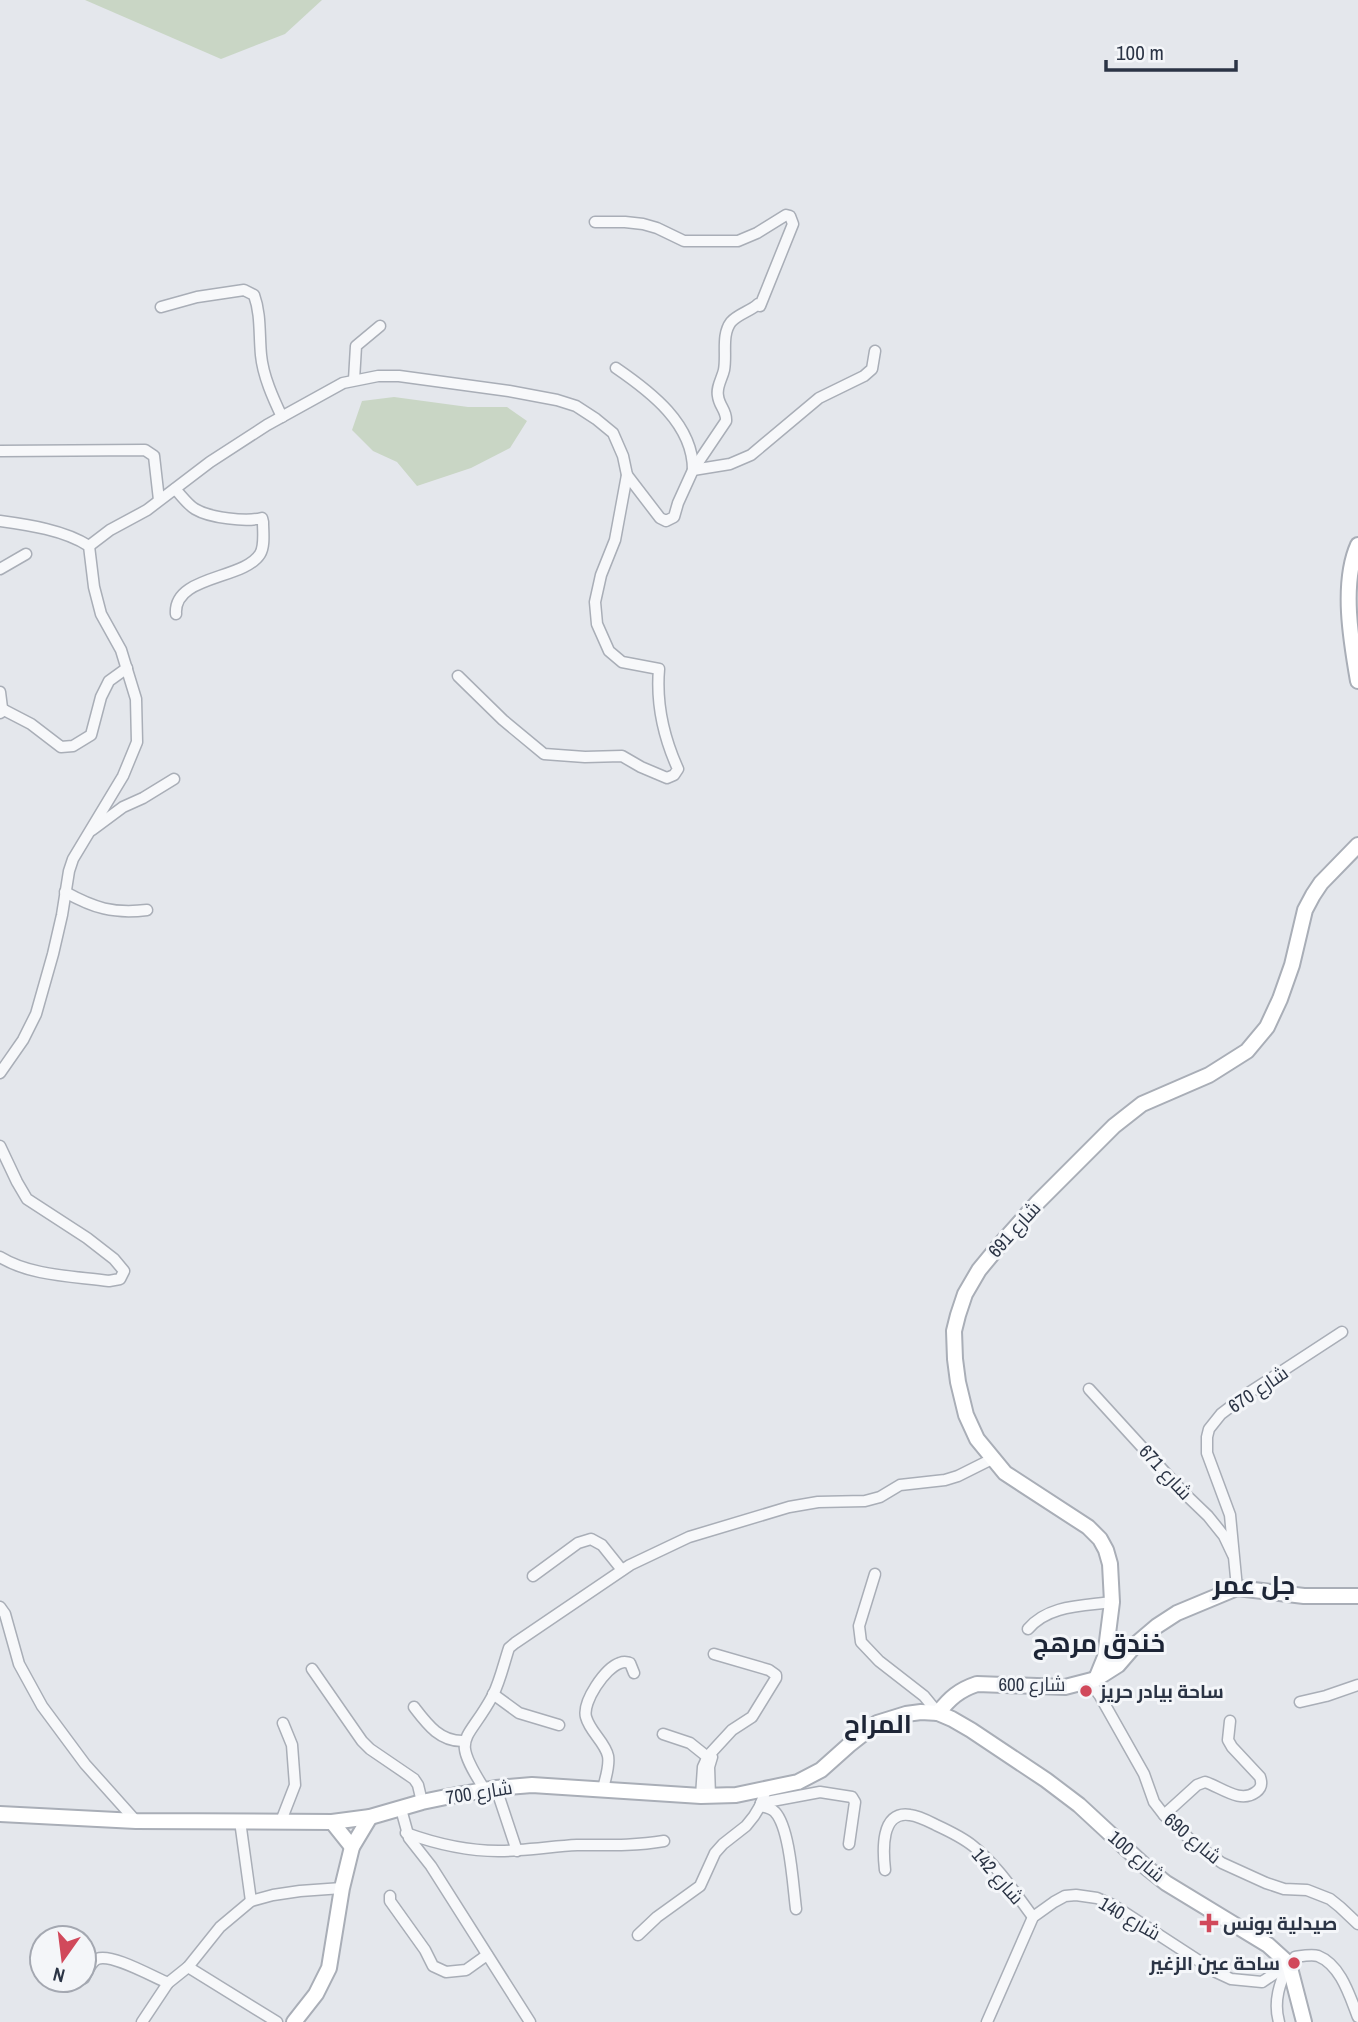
<svg xmlns="http://www.w3.org/2000/svg" width="1358" height="2022" viewBox="0 0 1358 2022" font-family="'Archivo Narrow',Cairo,sans-serif">
  <style>
    .green { fill: #c9d6c5 }
    .lines { fill: none; stroke-linecap: round; stroke-linejoin: round }
    .street-casing { stroke: #a9aeb7; stroke-width: 13 }
    .secondary-casing { stroke: #a9aeb7; stroke-width: 18 }
    .street { stroke: #f7f8fa; stroke-width: 10 }
    .secondary { stroke: #fff; stroke-width: 14 }
    .poi-dot { fill: #d1495b; stroke: #f4f6f9; stroke-width: 2.5 }
    .labels { text-anchor: middle; dominant-baseline: central; stroke-width: 6; stroke-linejoin: round; paint-order: stroke }
    .street-label { font-size: 19px; fill: #2b3445; stroke: #f4f6f9 }
    .poi-label { font-size: 19px; font-weight: bold; fill: #2b3445; stroke: #f4f6f9; text-anchor: start }
    .district-label { font-size: 26px; font-weight: bold; fill: #1d2536; stroke: #f4f6f9 }
  </style>
  <rect width="100%" height="100%" fill="#e4e7ec"/>
  <g class="green">
    <polygon points="85,0 322,0 285,34 221,59"/>
    <polygon points="394,397 468,407 507,407 527,421 510,448 471,468 417,486 397,462 373,451 352,430 362,401"/>
  </g>
  <g class="lines">
    <g class="street-casing">
      <g id="street">
        <path d="M595 222H625L643 224 657 228 684 241H738L757 233 786 215 790 216 793 224 760 306 758 304C751 311 738 314 731 322 721 335 727 355 724 370 722 379 716 387 718 396 719 406 727 411 726 421L693 470 678 503 674 517 666 521 660 518 627 475"/>
        <path d="M161 307 197 297 244 290 254 295C261 314 259 334 261 355 263 376 273 398 282 417"/>
        <path d="M616 368C651 392 693 424 693 470L730 464 751 455 819 398 864 376 872 369 875 351"/>
        <polyline points="354,380 356,346 380,326"/>
        <polyline points="0,451 145,450 154,456 159,500"/>
        <path d="M175 489C181 495 188 505 195 509 210 518 246 522 262 518L263 522C263 532 265 546 260 554 244 580 173 575 176 614"/>
        <path d="M0 521C29 525 64 530 89 546L94 587 101 614 121 650 136 699 137 742 123 776 73 859 69 871 62 915 53 954 36 1014 23 1040 0 1073"/>
        <path d="M89 546 110 530 147 510 210 462 267 425 343 383 378 376H399L509 391 557 400 576 406 596 419 613 433 623 456 627 475 615 540 601 575 595 602 597 624 609 651 622 662 659 669C656 704 664 738 678 769L674 775 667 778 641 767 622 756 585 757 544 754 503 720 458 676"/>
        <polyline points="0,569 26,554"/>
        <polyline points="0,692 2,708 4,710"/>
        <polyline points="0,713 4,710 31,724 61,747 73,746 91,735 101,697 109,681 127,668"/>
        <polyline points="92,830 123,807 143,798 174,779"/>
        <path d="M65 892C94 908 113 914 147 910"/>
        <path d="M0 1146 17 1182 27 1199 87 1238 114 1259 124 1271 120 1279 109 1281C73 1276 31 1276 0 1257"/>
        <polyline points="1089,1389 1183,1492 1208,1516 1224,1536 1233,1555"/>
        <polyline points="875,1574 859,1626 861,1642 879,1661 924,1696 938,1713"/>
        <polyline points="533,1576 578,1543 591,1539 602,1545 622,1570"/>
        <polyline points="1237,1588 1230,1515 1207,1453 1207,1437 1209,1429 1221,1414 1250,1392 1342,1332"/>
        <polyline points="0,1607 5,1614 19,1664 42,1706 85,1764 136,1821"/>
        <path d="M1028 1629C1048 1605 1082 1606 1112 1602"/>
        <polyline points="312,1669 362,1741 370,1749 414,1779 418,1785 422,1802"/>
        <polyline points="1089,1681 1100,1696 1144,1774 1154,1802 1164,1815 1195,1844 1222,1863 1266,1883 1284,1889 1307,1890 1330,1899 1340,1907 1358,1924"/>
        <polyline points="493,1694 519,1713 559,1725"/>
        <polyline points="1300,1702 1326,1696 1358,1685"/>
        <path d="M414 1707C427 1724 440 1742 464 1741"/>
        <polyline points="663,1734 690,1743 710,1759"/>
        <polyline points="496,1788 517,1851"/>
        <path d="M603 1789C605 1779 610 1766 608 1756 605 1742 590 1732 586 1717 582 1702 605 1668 620 1663 625 1661 625 1662 630 1663L634 1673"/>
        <path d="M485 1790C449 1734 467 1744 493 1695 500 1681 504 1663 509 1648L515 1643 630 1565 689 1537 789 1507 818 1502 865 1501 880 1497 900 1485 945 1480 958 1476 992 1459"/>
        <polyline points="701,1796 703,1767 708,1756 732,1730 752,1717 776,1678 776,1675 769,1670 714,1654"/>
        <polyline points="710,1796 709,1767 712,1757"/>
        <polyline points="761,1803 820,1792 852,1797 855,1802 849,1844"/>
        <path d="M760 1806C766 1807 771 1808 775 1812 790 1828 793 1886 796 1909"/>
        <polyline points="401,1809 409,1838 431,1866 530,2022"/>
        <path d="M1164 1815 1197 1785 1205 1782C1221 1787 1240 1804 1256 1792 1262 1788 1262 1783 1260 1777L1232 1747 1228 1740 1230 1721"/>
        <polyline points="240,1821 251,1901"/>
        <polyline points="281,1821 295,1785 292,1745 283,1723"/>
        <path d="M406 1833C442 1846 479 1854 518 1850 538 1849 557 1846 577 1845 606 1845 635 1846 664 1841"/>
        <path d="M885 1870C883 1852 880 1810 910 1815 919 1816 928 1821 936 1825 949 1831 962 1837 973 1846 997 1865 1015 1893 1033 1917"/>
        <polyline points="390,1896 390,1901 425,1950 433,1966 446,1972 466,1970 487,1955"/>
        <polyline points="638,1935 657,1917 700,1886 715,1853 723,1844 746,1826 754,1816 760,1806 766,1790"/>
        <polyline points="188,1967 277,2022"/>
        <path d="M84 1978C87 1972 91 1962 97 1959 112 1953 153 1977 168 1983"/>
        <polyline points="142,2022 168,1983 188,1967 220,1927 251,1901 273,1895 300,1891 342,1888"/>
        <path d="M987 2022 1033 1917 1054 1902 1065 1896 1076 1895 1097 1898 1113 1905 1216 1972 1231 1979 1262 1982 1289 1964 1295 1957C1302 1956 1312 1954 1318 1956 1341 1965 1350 1997 1358 2017"/>
        <path d="M1279 2022C1273 2001 1280 1983 1288 1964"/>
      </g>
    </g>
    <g class="secondary-casing">
      <g id="secondary">
        <path d="M1358 545C1341 583 1351 641 1358 681"/>
        <polyline points="1096,1679 1105,1657 1112,1602 1110,1564 1106,1550 1100,1539 1088,1527 1005,1473 977,1439 966,1415 958,1382 955,1359 954,1331 958,1315 965,1294 979,1270 998,1247 1038,1202 1114,1126 1142,1104 1209,1075 1247,1051 1267,1027 1280,999 1292,965 1305,910 1313,895 1321,883 1358,845"/>
        <path d="M938 1713C950 1698 959 1690 977 1684L1065 1687 1096 1679 1118 1665 1137 1643 1157 1626 1177 1613 1237 1588 1304 1596H1358"/>
        <polyline points="0,1814 136,1821 332,1822 370,1817 422,1802 451,1796 496,1788 532,1785 701,1796 736,1795 798,1782 821,1770 849,1745 877,1723 906,1714 921,1712 938,1713 952,1719 971,1730 1046,1780 1079,1805 1146,1867 1166,1883 1268,1945 1289,1964 1304,2022"/>
        <polyline points="332,1822 352,1847"/>
        <polyline points="294,2022 316,1994 329,1968 342,1888 352,1847 370,1817"/>
      </g>
    </g>
    <use href="#street" class="street"/>
    <use href="#secondary" class="secondary"/>
  </g>
  <g class="poi-dot">
    <circle cx="1086" cy="1691" r="7"/>
    <path d="M1205.5 1912.5h7v7h7v7h-7v7h-7v-7h-7v-7h7z"/>
    <circle cx="1294" cy="1963" r="7"/>
  </g>
  <g class="labels">
    <g class="street-label">
      <text transform="translate(1014 1229) rotate(-48)">شارع 691</text>
      <text transform="translate(1258 1389) rotate(-34)">شارع 670</text>
      <text transform="translate(1166 1472) rotate(47)">شارع 671</text>
      <text x="1032" y="1684">شارع 600</text>
      <text transform="translate(479 1792) rotate(-9)">شارع 700</text>
      <text transform="translate(1193 1838) rotate(40)">شارع 690</text>
      <text transform="translate(1137 1856) rotate(41)">شارع 100</text>
      <text transform="translate(998 1876) rotate(49)">شارع 142</text>
      <text transform="translate(1130 1918) rotate(30)">شارع 140</text>
    </g>
    <g class="poi-label">
      <text x="1100" y="1691">ساحة بيادر حريز</text>
      <text x="1223" y="1923">صيدلية يونس</text>
      <text x="1280" y="1963" text-anchor="end">ساحة عين الزغير</text>
    </g>
    <g class="district-label">
      <text x="1254" y="1584">جل عمر</text>
      <text x="1099" y="1642">خندق مرهج</text>
      <text x="878" y="1723">المراح</text>
    </g>
  </g>
  <g transform="translate(63 1959) rotate(194)"><circle r="33" fill="#f4f6f9" stroke="#a4a8b1" stroke-width="2"/>
  <path d="M0-5L12 26L0 18L-12 26Z" fill="#d1495b"/>
  <text y="-10" font-size="19" font-weight="bold" text-anchor="middle" fill="#2b3445">N</text>
  </g>
  <path d="M1106 60v10h130v-10" fill="none" stroke="#2b3445" stroke-width="3.5"/>
  <text x="1116" y="60" font-size="21" fill="#2b3445" stroke="#f4f6f9" stroke-width="5" paint-order="stroke">100 m</text>
</svg>
